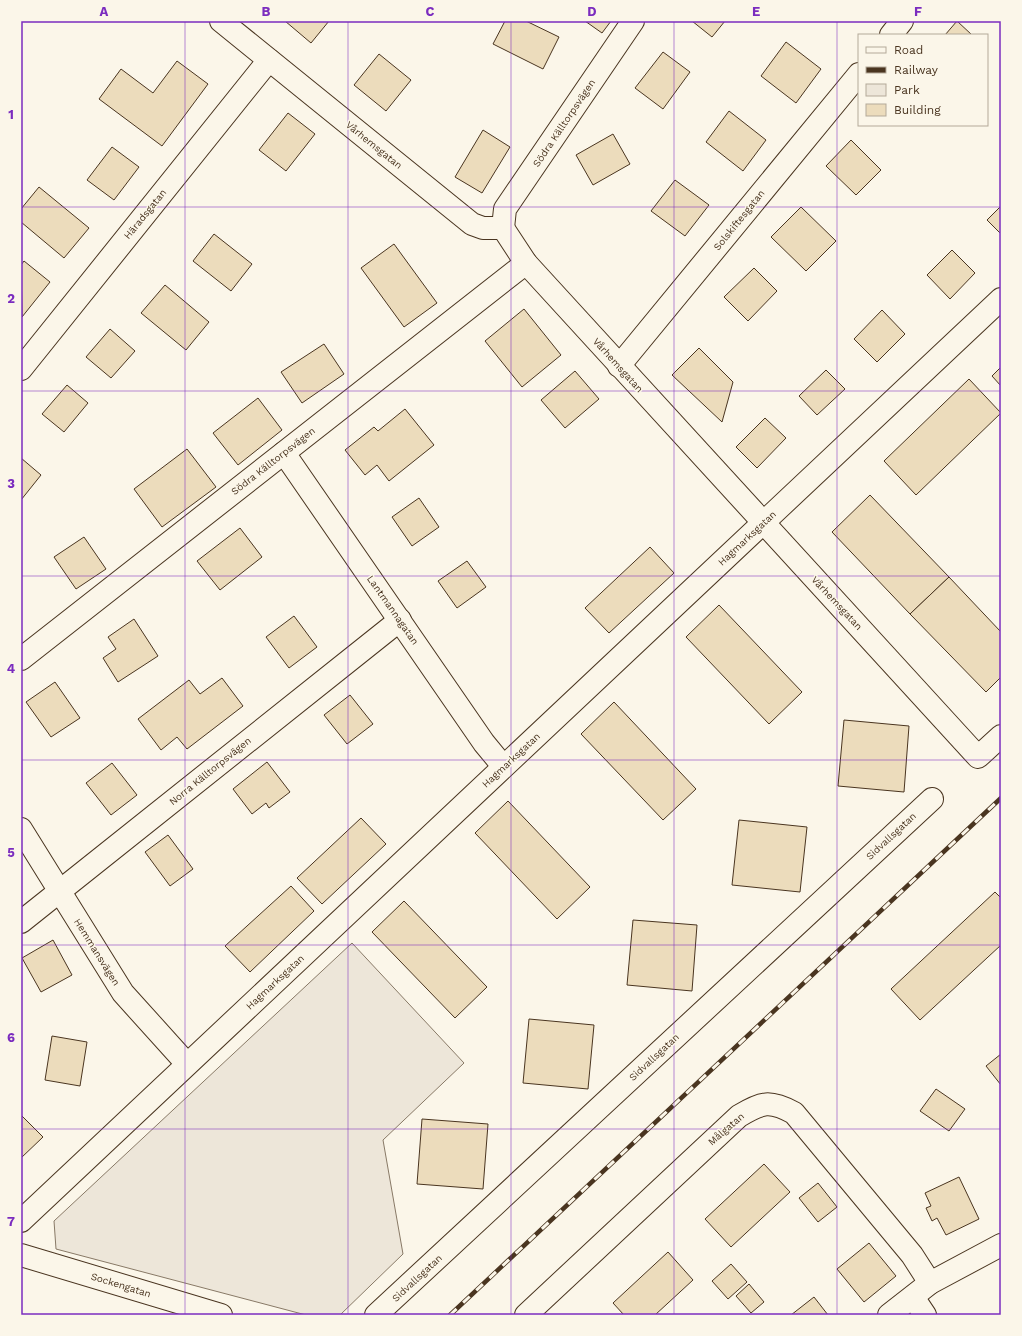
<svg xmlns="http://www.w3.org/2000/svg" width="1022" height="1336" viewBox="0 0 1022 1336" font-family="'Work Sans',sans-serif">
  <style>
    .green { fill: #ede6d9; stroke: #887966 }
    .building { fill: #ecdcbc; stroke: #4a3520 }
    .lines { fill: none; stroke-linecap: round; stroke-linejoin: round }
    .street-casing { stroke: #4a3520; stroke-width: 24 }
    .secondary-casing { stroke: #4a3520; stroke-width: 24 }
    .street { stroke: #fbf6e9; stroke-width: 22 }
    .secondary { stroke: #fbf6e9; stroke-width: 22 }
    .rail-casing { stroke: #4a3520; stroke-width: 4.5 }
    .rail { stroke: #fbf6e9; stroke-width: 3; stroke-dasharray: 9; stroke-linecap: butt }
    .grid { fill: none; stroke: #7b2cbf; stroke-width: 1; stroke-opacity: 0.55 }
    .labels { text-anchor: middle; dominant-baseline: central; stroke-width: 3; stroke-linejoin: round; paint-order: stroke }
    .street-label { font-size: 10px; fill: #4a3520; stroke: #fbf6e9 }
    .neatline { fill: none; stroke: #7b2cbf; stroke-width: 1.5 }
    .grid-label { font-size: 13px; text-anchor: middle; font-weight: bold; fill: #7b2cbf }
  </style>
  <rect width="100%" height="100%" fill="#fbf6e9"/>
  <polygon class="green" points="352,943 464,1063 383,1140 403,1254 340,1315 306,1315 56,1249 54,1221"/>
  <g class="building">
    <polygon points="285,21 329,21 311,43"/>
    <polygon points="505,21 526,21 559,37 543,69 493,44"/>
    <polygon points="585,21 611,21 602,33"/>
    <polygon points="692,21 725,21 712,37"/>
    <polygon points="957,21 972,35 945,35"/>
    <polygon points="786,42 821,69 796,103 761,76"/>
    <polygon points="663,52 690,72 663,109 635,88"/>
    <polygon points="379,54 411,80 386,111 354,85"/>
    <polygon points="177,61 208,84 162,146 99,99 121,69 153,93"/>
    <polygon points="729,111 766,140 743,171 706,142"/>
    <polygon points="288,113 315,134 286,171 259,150"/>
    <polygon points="483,130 510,147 482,193 455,177"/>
    <polygon points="613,134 630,164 593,185 576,155"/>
    <polygon points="851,140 881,170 856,195 826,166"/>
    <polygon points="112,147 139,167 114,200 87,180"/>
    <polygon points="675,180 709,205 685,236 651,211"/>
    <polygon points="39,187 89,228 64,258 21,222 21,209"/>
    <polygon points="1001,206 1001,234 987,220"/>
    <polygon points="801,207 836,241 806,271 771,237"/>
    <polygon points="214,234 252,264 231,291 193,261"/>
    <polygon points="394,244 437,303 404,327 361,268"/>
    <polygon points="952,250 975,273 950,299 927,275"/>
    <polygon points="24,261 50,282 22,317 21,265"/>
    <polygon points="754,268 777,291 748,321 724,297"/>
    <polygon points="165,285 209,322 186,350 141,313"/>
    <polygon points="524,309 561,355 522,387 485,341"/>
    <polygon points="882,310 905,334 877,362 854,339"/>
    <polygon points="110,329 135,351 111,378 86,357"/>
    <polygon points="324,344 344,374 302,403 281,372"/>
    <polygon points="699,348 733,382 722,422 672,375"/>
    <polygon points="1001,367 1001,386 992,376"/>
    <polygon points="826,370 845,389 817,415 799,396"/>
    <polygon points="575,371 599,399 565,428 541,400"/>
    <polygon points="969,379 1001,413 916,495 884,461"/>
    <polygon points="67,385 88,403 64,432 42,414"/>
    <polygon points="258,398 282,430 238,465 213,433"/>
    <polygon points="405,409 434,445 389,481 377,465 365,475 345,450 374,427 378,431"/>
    <polygon points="765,418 786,438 757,468 736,447"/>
    <polygon points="187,449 216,487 162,527 134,489"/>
    <polygon points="21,458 41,475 21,500"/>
    <polygon points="870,495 949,577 910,614 832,532"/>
    <polygon points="419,498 439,527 412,546 392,517"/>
    <polygon points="240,528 262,557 220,590 197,561"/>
    <polygon points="84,537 106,569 76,589 54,557"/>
    <polygon points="650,547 674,573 609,633 585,608"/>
    <polygon points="467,561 486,587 457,608 438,581"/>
    <polygon points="949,577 1001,632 1001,677 986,692 910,614"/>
    <polygon points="719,605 802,692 769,724 686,637"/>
    <polygon points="294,616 317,647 289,668 266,637"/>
    <polygon points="134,619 158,656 118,682 103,658 116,649 108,637"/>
    <polygon points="222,678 243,706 187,749 177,737 161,750 138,719 189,680 200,694"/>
    <polygon points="55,682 80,718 51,737 26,702"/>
    <polygon points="350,695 373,724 347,744 324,715"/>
    <polygon points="614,702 696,789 663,820 581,734"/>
    <polygon points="844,720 909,726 904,792 838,786"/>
    <polygon points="267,762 290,792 269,808 266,803 252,814 233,789"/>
    <polygon points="112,763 137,795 111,815 86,783"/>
    <polygon points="508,801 590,887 557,919 475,833"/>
    <polygon points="361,818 386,844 322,904 297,878"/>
    <polygon points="739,820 807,827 800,892 732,885"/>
    <polygon points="168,835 193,869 170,886 145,852"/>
    <polygon points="291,886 314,911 250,972 225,946"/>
    <polygon points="995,892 1001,898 1001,945 920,1020 891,989"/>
    <polygon points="404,901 487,987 455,1018 372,932"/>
    <polygon points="633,920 697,925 692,991 627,985"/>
    <polygon points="53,940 72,975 41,992 22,958"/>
    <polygon points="529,1019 594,1025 588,1089 523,1083"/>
    <polygon points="52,1036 87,1042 80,1086 45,1080"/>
    <polygon points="1001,1054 1001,1085 986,1066"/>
    <polygon points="936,1089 965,1109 949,1131 920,1111"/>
    <polygon points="21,1115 43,1137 21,1158"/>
    <polygon points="422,1119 488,1124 483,1189 417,1184"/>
    <polygon points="764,1164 790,1192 731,1247 705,1219"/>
    <polygon points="959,1177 979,1219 946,1235 937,1218 932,1221 926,1208 931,1206 925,1193"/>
    <polygon points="818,1183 837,1207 818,1222 799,1198"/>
    <polygon points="869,1243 896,1276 864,1302 837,1269"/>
    <polygon points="668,1252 693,1280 655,1315 624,1315 613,1303"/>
    <polygon points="731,1264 747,1282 728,1299 712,1281"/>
    <polygon points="749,1284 764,1302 751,1313 736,1296"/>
    <polygon points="814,1297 828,1315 791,1315"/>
  </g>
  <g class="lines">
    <g class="street-casing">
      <g id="street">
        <polyline points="221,21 472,224 483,228 503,228"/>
        <polyline points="891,35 902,21"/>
        <polyline points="503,228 526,263 978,757 1001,736"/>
        <polyline points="503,228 505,209 633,21"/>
        <polyline points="619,366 859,74"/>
        <polyline points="21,369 269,60"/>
        <polyline points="284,453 484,743 503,766"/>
        <polyline points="21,659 526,263"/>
        <polyline points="21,922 400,620"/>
        <polyline points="21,1255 221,1315"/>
        <polyline points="913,1297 925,1315"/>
        <polyline points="376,1315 932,799"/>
        <path d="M526 1315 739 1116C762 1102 770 1100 794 1113L912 1255 930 1283"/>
        <polyline points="889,1315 930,1283 1001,1245"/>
      </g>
    </g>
    <g class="secondary-casing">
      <g id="secondary">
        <polyline points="21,829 123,993 187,1064"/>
        <polyline points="21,1221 1001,299"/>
      </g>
    </g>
    <use href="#street" class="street"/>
    <use href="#secondary" class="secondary"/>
    <g class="rail-casing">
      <polyline id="rail" points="450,1315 1001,798"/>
    </g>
    <use href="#rail" class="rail"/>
  </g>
  <path class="grid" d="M185 21V1315M348 21V1315M511 21V1315M674 21V1315M837 21V1315M21 207H1001M21 391H1001M21 576H1001M21 760H1001M21 945H1001M21 1129H1001"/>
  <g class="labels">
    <g class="street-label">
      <text transform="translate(564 123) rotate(-56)">Södra Källtorpsvägen</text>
      <text transform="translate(374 145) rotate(39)">Vårhemsgatan</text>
      <text transform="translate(145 214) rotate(-51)">Häradsgatan</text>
      <text transform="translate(739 220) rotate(-51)">Solskiftesgatan</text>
      <text transform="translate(618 365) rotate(48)">Vårhemsgatan</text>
      <text transform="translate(273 461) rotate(-38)">Södra Källtorpsvägen</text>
      <text transform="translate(747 538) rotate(-43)">Hagmarksgatan</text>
      <text transform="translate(837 603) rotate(47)">Vårhemsgatan</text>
      <text transform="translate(393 610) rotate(55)">Lantmannagatan</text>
      <text transform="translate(511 760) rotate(-43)">Hagmarksgatan</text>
      <text transform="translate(210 771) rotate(-39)">Norra Källtorpsvägen</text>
      <text transform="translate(891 836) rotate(-43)">Sidvallsgatan</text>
      <text transform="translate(97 952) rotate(58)">Hemmansvägen</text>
      <text transform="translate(275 982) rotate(-43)">Hagmarksgatan</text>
      <text transform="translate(654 1057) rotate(-43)">Sidvallsgatan</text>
      <text transform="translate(726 1129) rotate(-41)">Målgatan</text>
      <text transform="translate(417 1278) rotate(-43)">Sidvallsgatan</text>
      <text transform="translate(121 1285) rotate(17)">Sockengatan</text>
    </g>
  </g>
  <rect width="1022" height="1336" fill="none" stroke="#fbf6e9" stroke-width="44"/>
  <rect x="858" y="34" width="130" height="92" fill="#fbf6e9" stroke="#b4a999"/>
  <rect x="866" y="47" width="20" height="6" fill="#fbf6e9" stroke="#b4a999"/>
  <text x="894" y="54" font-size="12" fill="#4a3520">Road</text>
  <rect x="866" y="67" width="20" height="6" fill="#4a3520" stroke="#b4a999"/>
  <text x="894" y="74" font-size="12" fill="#4a3520">Railway</text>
  <rect x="866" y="84" width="20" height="12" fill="#ede6d9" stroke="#b4a999"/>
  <text x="894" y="94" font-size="12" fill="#4a3520">Park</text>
  <rect x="866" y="104" width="20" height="12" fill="#ecdcbc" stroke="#b4a999"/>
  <text x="894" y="114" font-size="12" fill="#4a3520">Building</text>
  <rect x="22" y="22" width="978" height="1292" class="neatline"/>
  <g class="grid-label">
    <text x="104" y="16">A</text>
    <text x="266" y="16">B</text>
    <text x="430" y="16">C</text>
    <text x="592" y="16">D</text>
    <text x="756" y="16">E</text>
    <text x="918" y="16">F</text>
    <text x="11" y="119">1</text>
    <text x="11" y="303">2</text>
    <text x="11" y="488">3</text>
    <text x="11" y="673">4</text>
    <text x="11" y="857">5</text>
    <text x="11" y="1042">6</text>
    <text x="11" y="1226">7</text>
  </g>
</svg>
